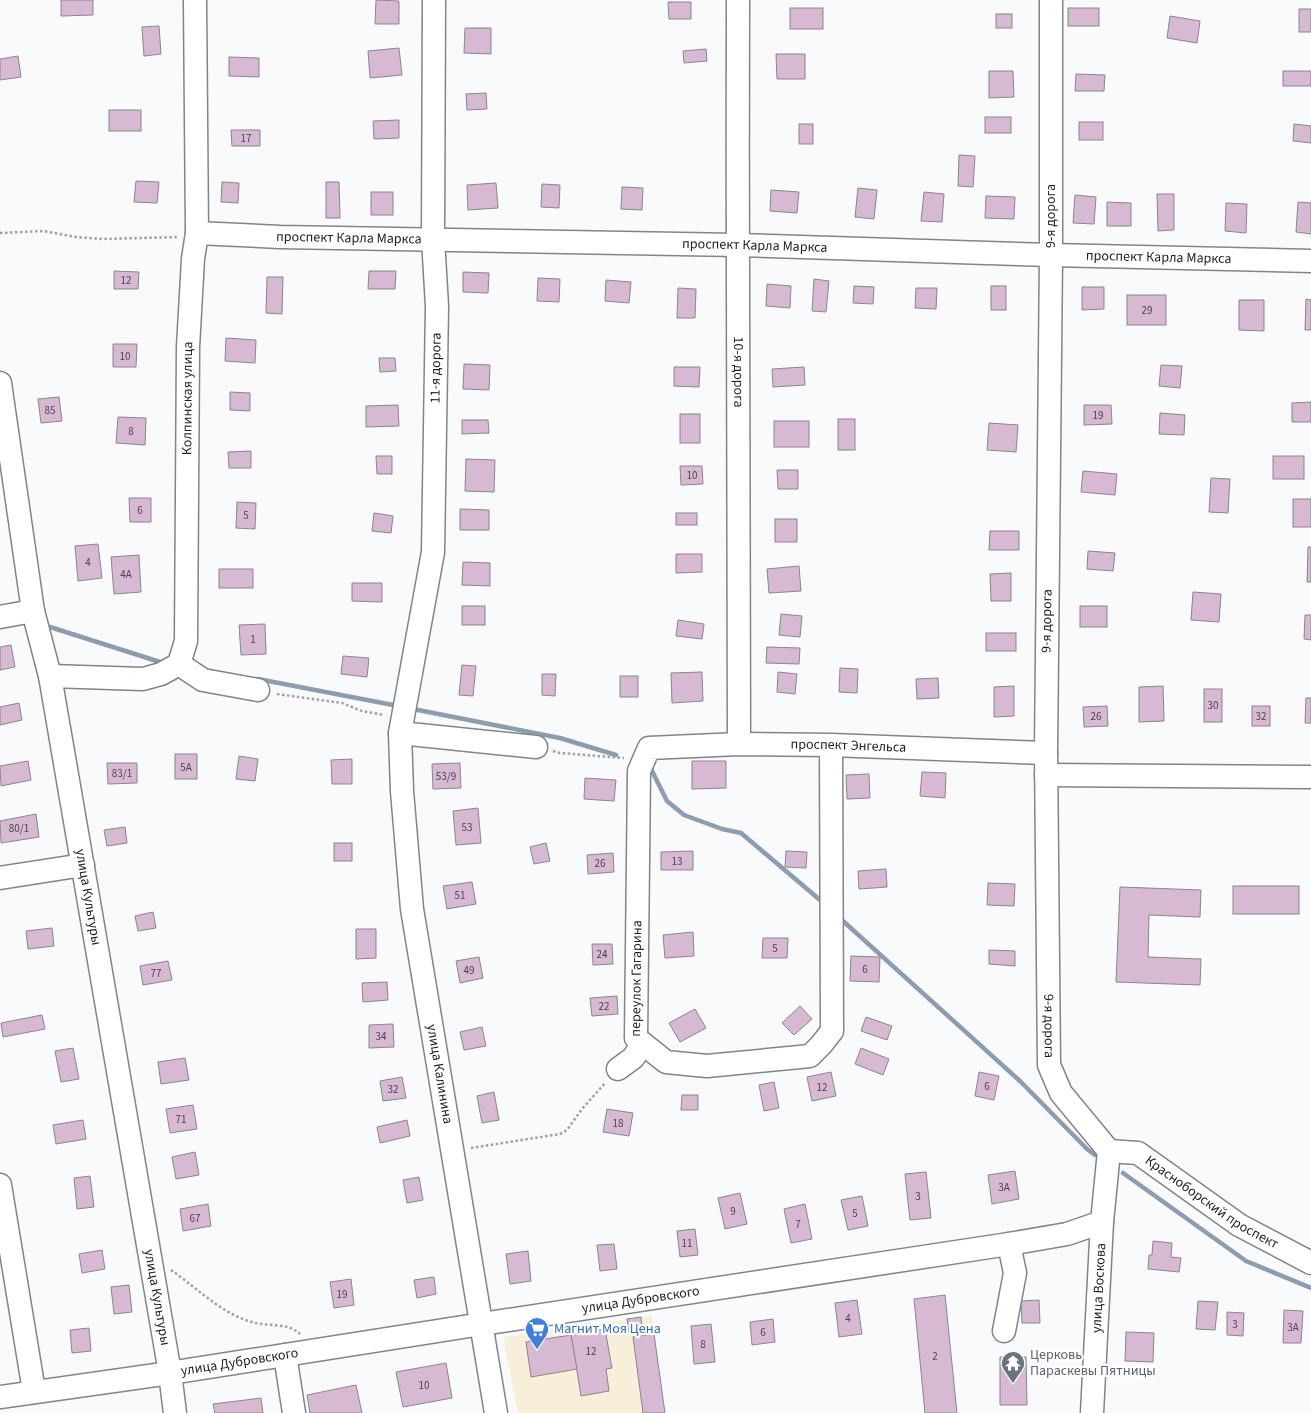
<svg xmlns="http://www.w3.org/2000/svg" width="1311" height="1413" viewBox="0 0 1311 1413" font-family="'Source Sans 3',sans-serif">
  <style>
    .commercial { fill: #f8efda }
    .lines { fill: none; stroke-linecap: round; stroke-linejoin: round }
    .stream { stroke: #8a9db1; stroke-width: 4.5 }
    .building { fill: #d7b9d3; stroke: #898788 }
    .minor-casing { stroke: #828486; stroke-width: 25 }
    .path { stroke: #9ea0a2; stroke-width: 2.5; stroke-dasharray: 2.5 2.5; stroke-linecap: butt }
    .minor { stroke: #fff; stroke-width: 22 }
    .labels { text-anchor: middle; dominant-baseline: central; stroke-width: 4.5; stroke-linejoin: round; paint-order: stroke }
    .number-label { font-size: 11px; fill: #4c454c }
    .street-label { font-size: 14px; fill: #1d1e1f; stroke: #fff }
    .shop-label { font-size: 14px; fill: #366cbe; stroke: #fff; text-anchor: start }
    .worship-label { font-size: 14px; fill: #5b616d; stroke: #fff; text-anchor: start }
  </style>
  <rect width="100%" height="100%" fill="#f8fafc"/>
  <polygon class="commercial" points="652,1316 665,1413 518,1413 503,1337"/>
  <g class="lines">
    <g class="stream">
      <polyline points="50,627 160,662"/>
      <polyline points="258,679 393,705"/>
      <polyline points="413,709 560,738 616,755"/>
      <polyline points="649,765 667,801 684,815 722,829 741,833 820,900"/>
      <polyline points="843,921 1020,1081 1087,1149 1095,1155"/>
      <polyline points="1123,1173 1246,1261 1311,1288"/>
    </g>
  </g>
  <g class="building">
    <polygon points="61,0 93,0 93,15 61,16"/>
    <polygon points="376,0 399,1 399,24 375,24"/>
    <polygon points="668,2 691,2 691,19 669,19"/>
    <rect x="790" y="8" width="33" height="21"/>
    <rect x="1068" y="8" width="31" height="18"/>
    <rect x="1299" y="9" width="12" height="23"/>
    <rect x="996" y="14" width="16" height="14"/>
    <polygon points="1170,16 1200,21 1197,43 1167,38"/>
    <polygon points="159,26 161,54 144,56 142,27"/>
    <polygon points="465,28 491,28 491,54 464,53"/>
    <polygon points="399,48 402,75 370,78 368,51"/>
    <polygon points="706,49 707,61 684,63 683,51"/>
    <polygon points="776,54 805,54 805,79 777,79"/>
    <polygon points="18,56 21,77 0,80 0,59"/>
    <polygon points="229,57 259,58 259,77 229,76"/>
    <polygon points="989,71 1013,71 1014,97 989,98"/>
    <rect x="1283" y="71" width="28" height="15"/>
    <polygon points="1076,74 1105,75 1104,91 1075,91"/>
    <polygon points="486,93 487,109 467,110 466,94"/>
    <rect x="109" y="110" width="32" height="21"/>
    <rect x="985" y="117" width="26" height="16"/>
    <polygon points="399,120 399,138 374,139 373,121"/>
    <rect x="1079" y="122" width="24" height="18"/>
    <rect x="799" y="124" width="14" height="20"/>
    <polygon points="1294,124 1311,126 1311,143 1293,141"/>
    <polygon points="231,130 260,130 260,146 232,146"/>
    <polygon points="959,155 975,156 973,187 958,186"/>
    <polygon points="136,181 159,182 157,203 134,202"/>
    <polygon points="222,182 239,183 238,203 221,202"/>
    <polygon points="326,182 339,182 340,218 326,218"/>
    <polygon points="496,183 498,208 468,210 467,185"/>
    <polygon points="542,184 560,185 559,208 541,207"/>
    <polygon points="622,187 643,188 642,210 621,209"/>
    <polygon points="858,188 877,190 874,219 855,217"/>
    <polygon points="771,190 799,192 797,213 770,211"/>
    <rect x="371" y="192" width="22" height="23"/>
    <polygon points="924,192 944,194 942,222 921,221"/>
    <polygon points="1157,194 1174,194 1174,230 1158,231"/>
    <polygon points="1075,195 1096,197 1094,224 1073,223"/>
    <polygon points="986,196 1015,197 1014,219 985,218"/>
    <polygon points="1107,202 1131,203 1131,226 1107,226"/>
    <polygon points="1298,202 1311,203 1311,234 1296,232"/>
    <polygon points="1226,203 1247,204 1246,233 1225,231"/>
    <polygon points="114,271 139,272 138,289 114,289"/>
    <polygon points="369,271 396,271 395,289 368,289"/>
    <polygon points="463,272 489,273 488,293 463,292"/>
    <polygon points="267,277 283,277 282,314 266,313"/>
    <polygon points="538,278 560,279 559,302 537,301"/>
    <polygon points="814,279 829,281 826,312 812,311"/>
    <polygon points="606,280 631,282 629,303 605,301"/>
    <polygon points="767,284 791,286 790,308 766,306"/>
    <polygon points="854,286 874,287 873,304 853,303"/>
    <rect x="991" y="286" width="15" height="24"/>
    <polygon points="1082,287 1104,287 1104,309 1082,310"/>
    <polygon points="678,288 696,289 695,318 677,318"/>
    <polygon points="916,288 937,288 936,309 915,308"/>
    <rect x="1127" y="295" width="39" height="30"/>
    <polygon points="1306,299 1311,300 1311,330 1305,330"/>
    <polygon points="1239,300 1264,300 1264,331 1239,330"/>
    <polygon points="226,338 256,340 255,363 225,361"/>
    <polygon points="113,344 137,344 136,367 113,367"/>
    <polygon points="379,358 395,358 396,371 380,372"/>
    <polygon points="464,364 490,365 489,390 463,389"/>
    <polygon points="1161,365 1182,366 1180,388 1159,386"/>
    <polygon points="674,367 700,367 699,387 674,386"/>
    <polygon points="804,367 805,385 773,387 772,369"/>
    <polygon points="230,392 250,393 250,411 230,410"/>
    <polygon points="59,397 62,421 41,423 38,399"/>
    <polygon points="1311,402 1311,422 1292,422 1292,403"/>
    <polygon points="398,405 399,426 366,427 366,406"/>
    <polygon points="1084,405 1111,405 1112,424 1084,425"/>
    <polygon points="1160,413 1185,415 1184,435 1159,434"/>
    <rect x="680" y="414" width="20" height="29"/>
    <polygon points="118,417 146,418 145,445 116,443"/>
    <rect x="838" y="419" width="17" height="31"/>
    <polygon points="462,420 488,420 489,433 462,434"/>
    <rect x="774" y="421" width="35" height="26"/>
    <polygon points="989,423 1018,425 1016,452 987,450"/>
    <polygon points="251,451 251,468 229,468 228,452"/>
    <polygon points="376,456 392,456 392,474 377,474"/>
    <rect x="1273" y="456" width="31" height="23"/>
    <polygon points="466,459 495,460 494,492 465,491"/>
    <polygon points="680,466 702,466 703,484 681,485"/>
    <polygon points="777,470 798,470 798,489 778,489"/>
    <polygon points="1083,471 1117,474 1115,495 1081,492"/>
    <polygon points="1211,478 1230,479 1228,513 1209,512"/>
    <polygon points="129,498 151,498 151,522 130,522"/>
    <rect x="1293" y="499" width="18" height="28"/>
    <polygon points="237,502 256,503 255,529 236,528"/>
    <polygon points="460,509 489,510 489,530 460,530"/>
    <polygon points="374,513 393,516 391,533 372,531"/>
    <rect x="676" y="513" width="21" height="12"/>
    <rect x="775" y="519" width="22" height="23"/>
    <polygon points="990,531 1019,531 1019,550 989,550"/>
    <polygon points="98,544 102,578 78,581 75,546"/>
    <polygon points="1308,547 1311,547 1311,582 1307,582"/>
    <polygon points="1088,551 1115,553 1113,571 1087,569"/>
    <polygon points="676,554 702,554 702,572 676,573"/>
    <polygon points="139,555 141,592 114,594 111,557"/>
    <polygon points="463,562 490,563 490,586 462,585"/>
    <polygon points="799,566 801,591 769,593 767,569"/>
    <rect x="219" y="569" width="34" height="19"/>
    <polygon points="1011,573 1011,601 991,601 990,574"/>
    <polygon points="352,583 382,583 382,602 352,601"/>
    <polygon points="1193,592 1221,594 1219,622 1191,620"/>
    <rect x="462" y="606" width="23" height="19"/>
    <rect x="1080" y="606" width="27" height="21"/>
    <polygon points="781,614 802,616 800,637 779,635"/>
    <polygon points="1305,615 1311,615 1311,640 1304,639"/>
    <polygon points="678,620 704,624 702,639 676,636"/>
    <polygon points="265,624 266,654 241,655 239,625"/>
    <rect x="986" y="633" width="30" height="18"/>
    <polygon points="11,645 15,667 0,670 0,647"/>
    <polygon points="767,647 800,648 799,664 766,663"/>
    <polygon points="343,656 369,658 367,677 341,674"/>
    <polygon points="462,665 476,666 473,696 459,695"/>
    <polygon points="840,668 858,669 857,693 839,692"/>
    <polygon points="702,672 703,701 672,703 671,673"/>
    <polygon points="778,672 797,674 795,694 777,692"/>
    <polygon points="542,674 556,674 555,696 542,695"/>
    <rect x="620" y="676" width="18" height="21"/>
    <polygon points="938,678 939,698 917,699 916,679"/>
    <polygon points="1014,686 1014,716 994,717 994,687"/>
    <polygon points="1163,686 1164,721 1139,722 1139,687"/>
    <rect x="1204" y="689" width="18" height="33"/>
    <polygon points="1306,698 1311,698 1311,723 1305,723"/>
    <polygon points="19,703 22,720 0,725 0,707"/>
    <polygon points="1107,706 1108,726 1084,727 1083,707"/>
    <rect x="1252" y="706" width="18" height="20"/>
    <rect x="175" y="754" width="22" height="25"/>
    <polygon points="239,756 258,759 255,781 236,779"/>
    <polygon points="352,759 352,784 332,784 331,760"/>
    <polygon points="28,761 31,780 1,786 0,766"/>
    <polygon points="692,761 726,761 726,788 692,789"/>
    <polygon points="107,763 137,763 137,783 108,784"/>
    <polygon points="460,763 461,788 433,789 432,764"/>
    <polygon points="922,772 946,773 945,798 920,796"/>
    <polygon points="869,774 870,798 847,799 846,775"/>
    <polygon points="585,778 616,780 614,801 584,799"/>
    <polygon points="478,808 481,843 456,845 453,811"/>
    <polygon points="36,814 39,837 1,843 0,821"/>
    <polygon points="125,827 127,843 107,846 104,830"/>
    <rect x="334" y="843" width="18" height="18"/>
    <polygon points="546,843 550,861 534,864 530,847"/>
    <polygon points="693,851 693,870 661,870 661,852"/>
    <polygon points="786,851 807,852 806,868 785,867"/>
    <polygon points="613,853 614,872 588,874 587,855"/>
    <polygon points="886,869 887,887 859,889 858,871"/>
    <polygon points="472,882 476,904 447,909 443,886"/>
    <polygon points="988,883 1015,884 1014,906 987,905"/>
    <rect x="1233" y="886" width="66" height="28"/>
    <polygon points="1120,887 1201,890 1200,917 1149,915 1148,957 1201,959 1200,985 1116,982"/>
    <polygon points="153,912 156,928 138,931 135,916"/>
    <polygon points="52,928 54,946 28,949 26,931"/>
    <polygon points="356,929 376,929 376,958 356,959"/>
    <polygon points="693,932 694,956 665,958 663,935"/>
    <polygon points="763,938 788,938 787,958 762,958"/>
    <polygon points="592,944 612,944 613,964 593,965"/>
    <polygon points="989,950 1015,951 1015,966 989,964"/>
    <polygon points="851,956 880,957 879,982 850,981"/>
    <polygon points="479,957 483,978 460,983 456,961"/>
    <polygon points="168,961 172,980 143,985 140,966"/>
    <polygon points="387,982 388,1000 363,1002 362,983"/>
    <polygon points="617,996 618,1014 592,1016 590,998"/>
    <polygon points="800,1006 812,1019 794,1035 782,1023"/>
    <polygon points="695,1009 706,1028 680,1042 669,1023"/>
    <polygon points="42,1015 45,1029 3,1037 1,1023"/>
    <polygon points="866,1017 892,1026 887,1040 861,1031"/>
    <polygon points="393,1024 394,1047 369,1048 369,1025"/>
    <polygon points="482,1027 486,1046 464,1050 460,1032"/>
    <polygon points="73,1048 79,1079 61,1082 55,1051"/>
    <polygon points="861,1048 889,1059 883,1075 855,1064"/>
    <polygon points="185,1058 189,1080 161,1084 158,1062"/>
    <polygon points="831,1072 836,1096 812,1101 807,1077"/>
    <polygon points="979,1072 999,1076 994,1100 975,1096"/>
    <polygon points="402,1077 406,1098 383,1101 380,1081"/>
    <polygon points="774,1082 779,1108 764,1111 759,1085"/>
    <polygon points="494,1092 499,1120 482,1123 477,1096"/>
    <polygon points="682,1095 698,1095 698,1110 681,1110"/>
    <polygon points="193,1105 197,1129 170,1133 166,1109"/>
    <polygon points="607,1109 633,1113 629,1136 603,1132"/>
    <polygon points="83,1120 86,1139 56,1144 53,1125"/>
    <polygon points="407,1120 410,1136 380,1143 377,1127"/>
    <polygon points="195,1152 199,1175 176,1179 172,1157"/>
    <polygon points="1015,1171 1019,1199 992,1204 988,1175"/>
    <polygon points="926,1172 931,1218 910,1220 905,1174"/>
    <polygon points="90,1176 94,1207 77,1209 74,1178"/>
    <polygon points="419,1177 423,1200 407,1203 403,1180"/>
    <polygon points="740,1193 747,1224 725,1229 718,1198"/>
    <polygon points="862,1196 868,1226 848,1230 841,1200"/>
    <polygon points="208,1204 211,1226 183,1231 180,1209"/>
    <polygon points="805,1204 812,1239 791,1243 784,1209"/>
    <polygon points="695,1229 698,1255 680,1257 677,1231"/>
    <polygon points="1153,1241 1172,1243 1171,1257 1181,1258 1179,1272 1148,1269 1149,1255 1152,1255"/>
    <polygon points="614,1244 617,1269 600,1271 597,1245"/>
    <polygon points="102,1250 105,1269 82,1273 79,1254"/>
    <polygon points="528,1251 531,1281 510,1284 506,1254"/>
    <polygon points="434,1277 436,1294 417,1298 414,1280"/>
    <polygon points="351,1279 354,1305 334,1308 330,1282"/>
    <polygon points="129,1285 132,1312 114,1314 111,1287"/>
    <polygon points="945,1295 957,1413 925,1413 914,1299"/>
    <polygon points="857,1300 862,1334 839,1337 835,1303"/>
    <polygon points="1039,1300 1040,1323 1022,1323 1021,1301"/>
    <polygon points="1198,1301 1218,1302 1215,1330 1196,1329"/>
    <polygon points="1284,1310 1303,1311 1301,1343 1283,1343"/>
    <polygon points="1227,1312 1244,1313 1243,1336 1227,1335"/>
    <polygon points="641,1317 642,1331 629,1332 627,1319"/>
    <polygon points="773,1319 775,1342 752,1345 750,1322"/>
    <polygon points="711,1324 715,1362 694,1364 691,1326"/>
    <polygon points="89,1328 91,1351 72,1353 70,1330"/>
    <polygon points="605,1329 612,1368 606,1369 609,1391 581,1396 571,1335"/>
    <polygon points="1126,1332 1154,1333 1153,1362 1125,1361"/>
    <polygon points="654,1334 665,1413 643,1413 633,1337"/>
    <polygon points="571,1335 577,1369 531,1377 526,1342"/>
    <polygon points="1000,1357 1026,1357 1027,1405 1000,1405"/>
    <polygon points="446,1363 452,1398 403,1407 396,1372"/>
    <polygon points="356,1385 362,1413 310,1413 307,1395"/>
    <polygon points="261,1398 263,1413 215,1413 213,1404"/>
  </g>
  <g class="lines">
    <g class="minor-casing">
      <g id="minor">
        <path id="s1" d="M434 0 433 239 437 306 433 552 400 733 402 791 412 909 496 1413"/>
        <path id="s2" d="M738 0C737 248 739 496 739 744"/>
        <path id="s3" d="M1051 0V255L1046 753 1049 1065 1061 1093 1109 1151 1102 1222 1092 1413"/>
        <path id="s4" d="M197 233 280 237 737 245 1051 255 1311 261"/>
        <path id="s5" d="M0 383 33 611 50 676 170 1373 175 1413"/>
        <polyline points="0,617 33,611"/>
        <polyline points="179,664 203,680 258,690"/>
        <path id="s6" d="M50 676 143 679 161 674 179 664 186 641 188 347 193 259 197 233 195 0"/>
        <polyline points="400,733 536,747"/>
        <path id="s7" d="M831 745 832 1031 821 1045 810 1056 707 1066 666 1062 636 1038 639 771 649 748 739 744 831 745 1046 753"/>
        <polyline points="1046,775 1311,777"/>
        <polyline points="0,878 83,865"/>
        <polyline points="618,1069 633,1058 643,1044"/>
        <path id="s8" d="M1109 1151 1138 1153 1239 1225 1311 1263"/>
        <polyline points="0,1185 34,1391"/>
        <polyline points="1004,1331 1015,1273 1009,1244"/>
        <polyline points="285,1355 294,1413"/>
        <path id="s9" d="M0 1397 170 1373 482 1324 1009 1244 1067 1234 1102 1222"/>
      </g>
    </g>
    <g class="path">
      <polyline points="0,233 43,231 76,237 102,239 179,237"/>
      <polyline points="277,694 342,703 362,711 384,715"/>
      <polyline points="553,751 560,753 624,758"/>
      <polyline points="471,1148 560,1134 567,1130 582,1109 605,1083"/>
      <path d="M171 1270C197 1288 222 1314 252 1322 267 1327 288 1322 300 1334"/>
    </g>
    <use href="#minor" class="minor"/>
  </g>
  <defs>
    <g id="supermarket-pin" transform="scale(1.25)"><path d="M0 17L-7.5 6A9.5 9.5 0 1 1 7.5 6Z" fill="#3f7fe0" stroke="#fff"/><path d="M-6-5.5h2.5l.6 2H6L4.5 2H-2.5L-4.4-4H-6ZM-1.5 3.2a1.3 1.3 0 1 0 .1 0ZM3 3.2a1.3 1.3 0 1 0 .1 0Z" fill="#fff"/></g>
    <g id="temple-pin" transform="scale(1.25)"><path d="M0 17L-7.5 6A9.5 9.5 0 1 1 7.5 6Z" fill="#6b7280" stroke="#fff"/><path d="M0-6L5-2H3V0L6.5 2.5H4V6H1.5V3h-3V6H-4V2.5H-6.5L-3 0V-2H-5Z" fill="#fff"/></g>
  </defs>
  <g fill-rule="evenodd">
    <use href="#supermarket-pin" x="537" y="1329"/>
    <use href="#temple-pin" x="1013" y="1363"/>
  </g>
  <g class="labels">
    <g class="number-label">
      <text x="246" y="138">17</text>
      <text x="126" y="280">12</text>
      <text x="1147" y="310">29</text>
      <text x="125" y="356">10</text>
      <text x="50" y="410">85</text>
      <text x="1098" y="415">19</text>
      <text x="131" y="431">8</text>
      <text x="692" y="475">10</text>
      <text x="140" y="510">6</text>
      <text x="246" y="515">5</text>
      <text x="88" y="562">4</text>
      <text x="126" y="574">4А</text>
      <text x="253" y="639">1</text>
      <text x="1213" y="705">30</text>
      <text x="1096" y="716">26</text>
      <text x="1261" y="716">32</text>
      <text x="186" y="767">5А</text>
      <text x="122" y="773">83/1</text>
      <text x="446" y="776">53/9</text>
      <text x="467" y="827">53</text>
      <text x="19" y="828">80/1</text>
      <text x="677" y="861">13</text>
      <text x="600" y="863">26</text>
      <text x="460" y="895">51</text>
      <text x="775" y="948">5</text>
      <text x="602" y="954">24</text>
      <text x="865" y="969">6</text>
      <text x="469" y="970">49</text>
      <text x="156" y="973">77</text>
      <text x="604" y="1006">22</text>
      <text x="381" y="1036">34</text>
      <text x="987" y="1086">6</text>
      <text x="822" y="1087">12</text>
      <text x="393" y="1089">32</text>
      <text x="181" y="1119">71</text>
      <text x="618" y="1123">18</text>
      <text x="1004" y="1187">3А</text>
      <text x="918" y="1196">3</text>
      <text x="733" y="1211">9</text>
      <text x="855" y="1213">5</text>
      <text x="195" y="1218">67</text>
      <text x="798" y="1224">7</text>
      <text x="687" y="1243">11</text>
      <text x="342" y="1294">19</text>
      <text x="848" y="1318">4</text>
      <text x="1235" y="1324">3</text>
      <text x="1293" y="1327">3А</text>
      <text x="763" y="1332">6</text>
      <text x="703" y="1344">8</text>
      <text x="591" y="1351">12</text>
      <text x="935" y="1356">2</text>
      <text x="424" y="1385">10</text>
    </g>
    <g class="street-label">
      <text transform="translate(1051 216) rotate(-90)">9-я дорога</text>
      <text stroke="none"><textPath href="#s4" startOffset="152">проспект Карла Маркса</textPath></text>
      <text stroke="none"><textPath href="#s4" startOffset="558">проспект Карла Маркса</textPath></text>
      <text stroke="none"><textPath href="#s4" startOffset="962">проспект Карла Маркса</textPath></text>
      <text transform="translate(436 368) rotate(-89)">11-я дорога</text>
      <text stroke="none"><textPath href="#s2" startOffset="372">10-я дорога</textPath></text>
      <text stroke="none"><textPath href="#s6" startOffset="399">Колпинская улица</textPath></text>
      <text transform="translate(1047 621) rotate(-89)">9-я дорога</text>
      <text stroke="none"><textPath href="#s7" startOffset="994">проспект Энгельса</textPath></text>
      <text stroke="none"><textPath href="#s5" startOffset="522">улица Культуры</textPath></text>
      <text stroke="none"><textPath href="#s7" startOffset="562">переулок Гагарина</textPath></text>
      <text stroke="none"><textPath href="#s3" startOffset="1026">9-я дорога</textPath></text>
      <text stroke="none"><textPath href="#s1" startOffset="1080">улица Калинина</textPath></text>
      <text stroke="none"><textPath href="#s8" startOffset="118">Красноборский проспект</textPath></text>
      <text transform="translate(1099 1288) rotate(-87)">улица Воскова</text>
      <text stroke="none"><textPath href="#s5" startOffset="928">улица Культуры</textPath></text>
      <text stroke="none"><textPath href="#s9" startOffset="648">улица Дубровского</textPath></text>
      <text stroke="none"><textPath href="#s9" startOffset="242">улица Дубровского</textPath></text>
    </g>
    <g class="shop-label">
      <text x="554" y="1329">Магнит Моя Цена</text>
    </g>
    <g class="worship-label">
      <text x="1030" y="1355">Церковь<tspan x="1030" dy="16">Параскевы Пятницы</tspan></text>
    </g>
  </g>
</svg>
